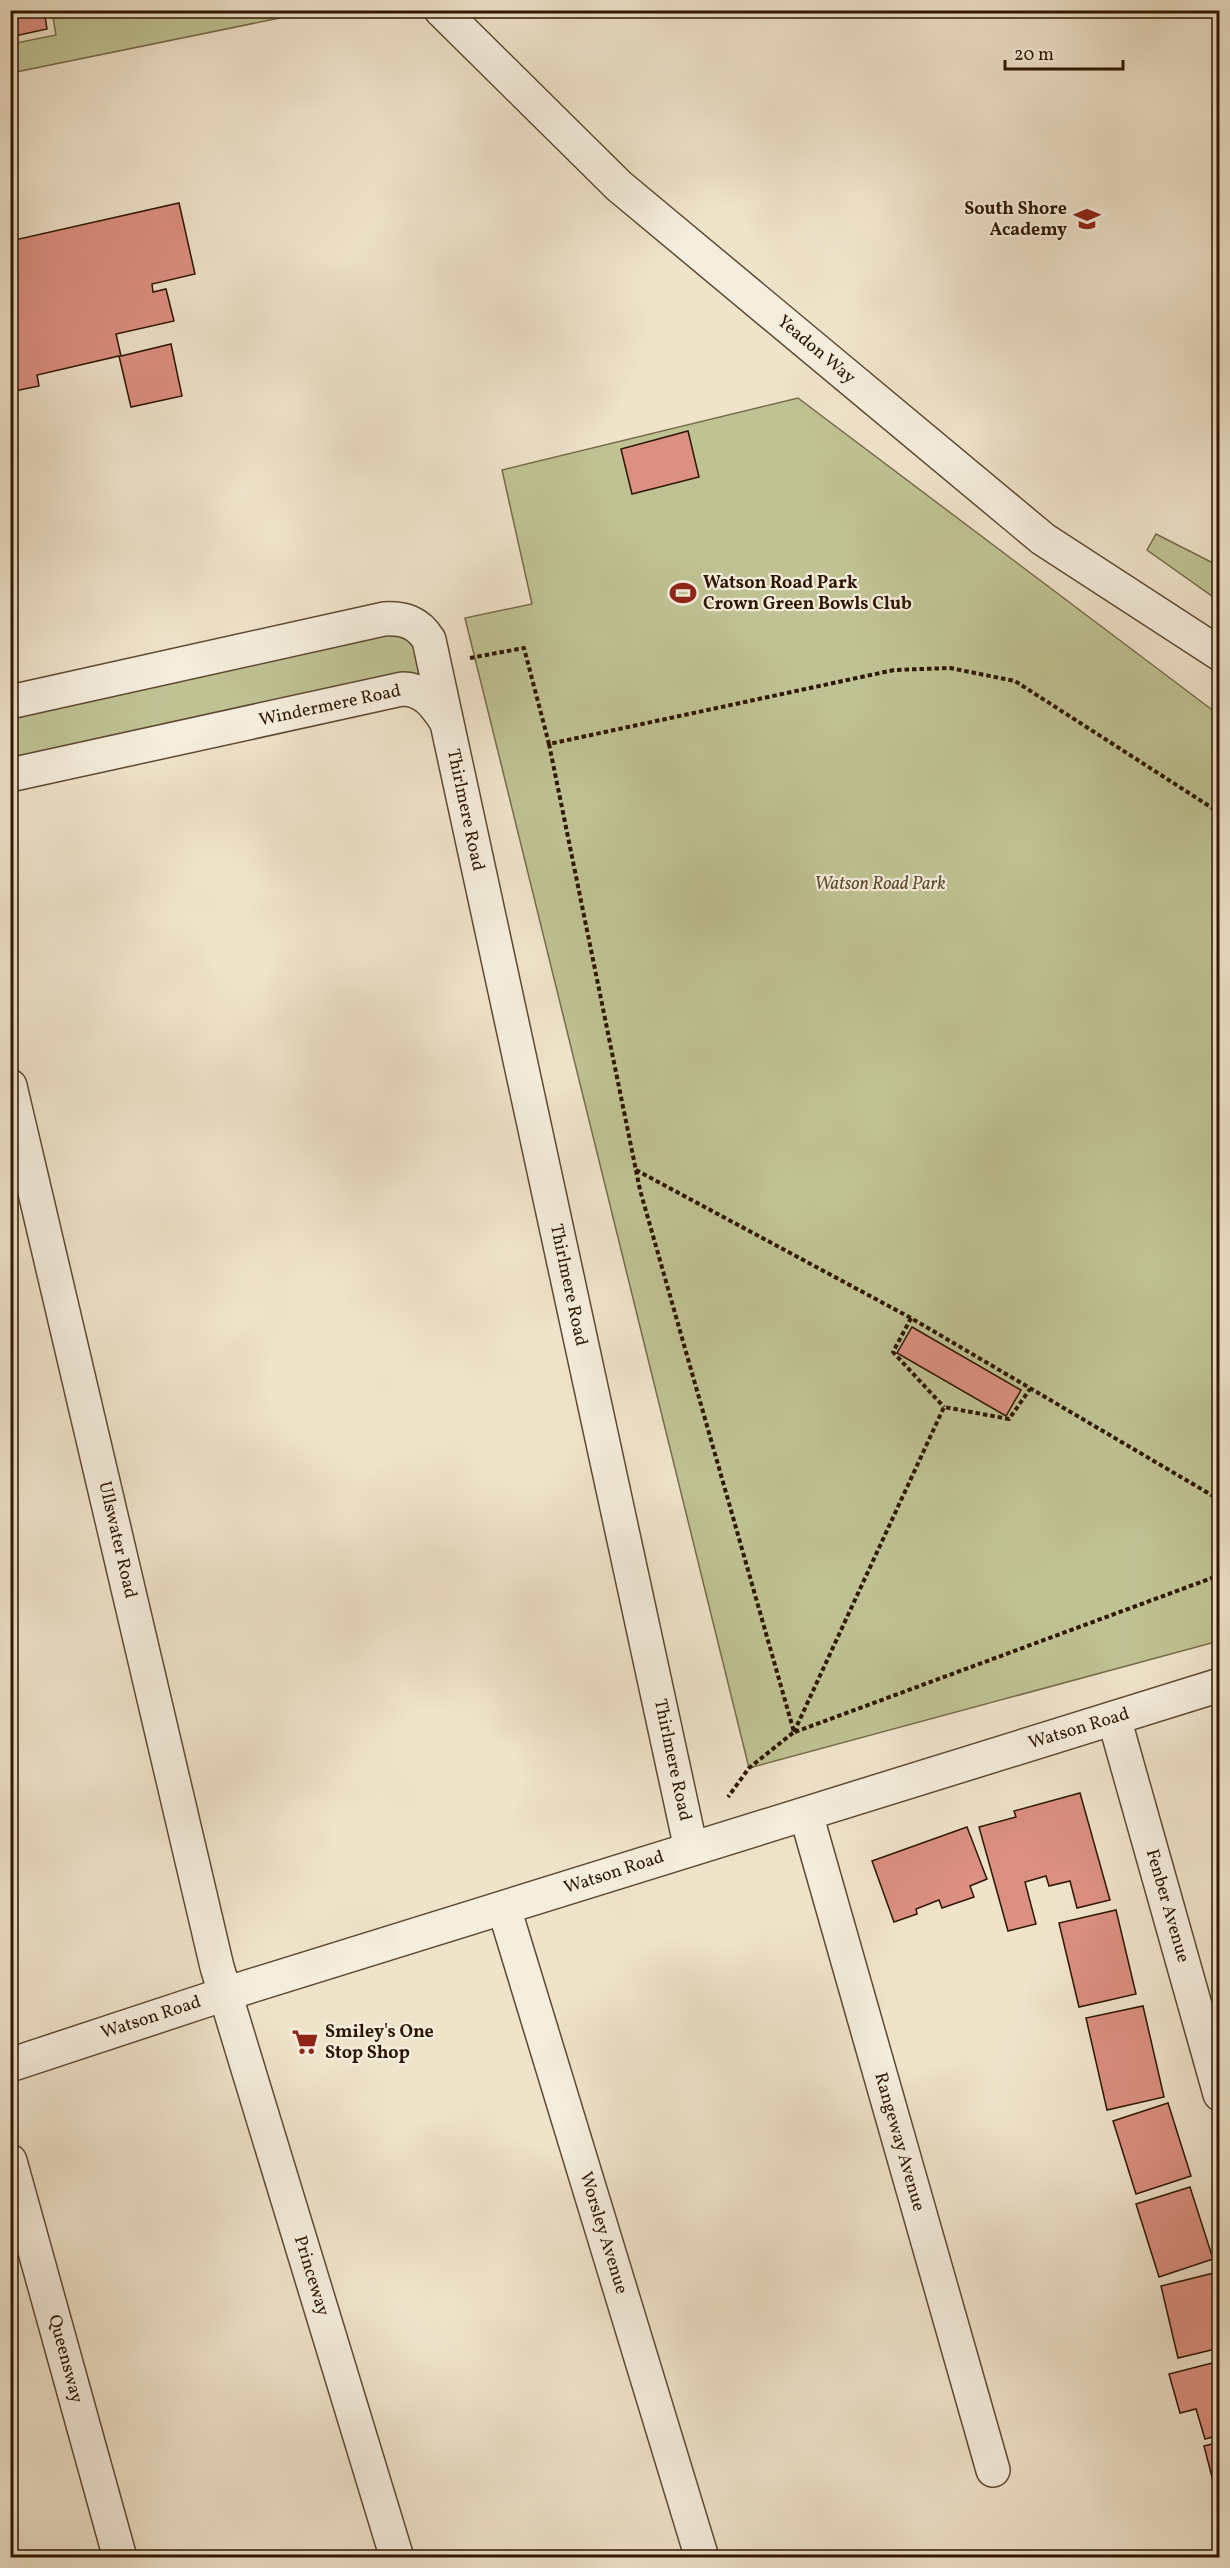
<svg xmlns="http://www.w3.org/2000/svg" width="1230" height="2568" viewBox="0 0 1230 2568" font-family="Vollkorn,serif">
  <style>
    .green { fill: #bfc293; stroke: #766c4a; stroke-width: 1.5 }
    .building { fill: #dc9082; stroke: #2e1700; stroke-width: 1.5 }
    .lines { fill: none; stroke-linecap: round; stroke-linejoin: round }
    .minor-casing { stroke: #5e4a32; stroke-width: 36 }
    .path { stroke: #2e1700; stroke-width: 4; stroke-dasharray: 4.5 3; stroke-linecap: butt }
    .minor { stroke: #f5eddd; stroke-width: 33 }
    .labels { text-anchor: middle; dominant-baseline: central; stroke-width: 4.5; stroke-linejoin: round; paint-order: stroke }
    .poi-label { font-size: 18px; font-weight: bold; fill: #2e1700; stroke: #f5eddd; text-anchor: start }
    .street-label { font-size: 18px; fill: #2e1700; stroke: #f5eddd }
    .park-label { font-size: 18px; font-style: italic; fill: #5a4a2c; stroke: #f5eddd }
  </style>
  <rect width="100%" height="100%" fill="#efe3ca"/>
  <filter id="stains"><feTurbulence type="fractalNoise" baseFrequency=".00333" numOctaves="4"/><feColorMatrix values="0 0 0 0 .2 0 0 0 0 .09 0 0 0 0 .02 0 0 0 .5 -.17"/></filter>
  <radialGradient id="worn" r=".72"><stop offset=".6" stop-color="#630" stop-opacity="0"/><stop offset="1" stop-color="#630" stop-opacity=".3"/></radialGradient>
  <g class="green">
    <polygon points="52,11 52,10 314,11 11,73 11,44 56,35"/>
    <polygon points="798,398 1219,715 1219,1641 749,1768 465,618 532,604 502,470"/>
    <polygon points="1156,534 1219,566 1219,601 1147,550"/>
    <polygon points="413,623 424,694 11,775 10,702"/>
  </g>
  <g class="building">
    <polygon points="10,10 44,10 47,29 10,37"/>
    <polygon points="179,203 195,274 152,284 153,292 166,289 174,321 116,334 121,356 171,344 182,396 131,407 119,356 37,375 39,386 10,392 10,241"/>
    <polygon points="688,431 699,477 632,494 621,449"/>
    <polygon points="912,1327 1021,1390 1006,1416 897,1353"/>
    <polygon points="1080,1793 1110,1900 1077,1908 1070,1881 1049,1886 1046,1876 1025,1882 1036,1924 1008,1931 979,1827 1016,1817 1014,1811"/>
    <polygon points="967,1827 987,1879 970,1886 974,1897 942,1908 939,1900 916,1909 917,1914 894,1922 872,1861"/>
    <polygon points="1116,1910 1136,1994 1079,2007 1059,1923"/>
    <polygon points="1143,2006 1164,2097 1107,2110 1086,2018"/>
    <polygon points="1168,2103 1191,2176 1136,2194 1113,2121"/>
    <polygon points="1190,2187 1213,2259 1159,2277 1136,2204"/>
    <polygon points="1214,2273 1220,2295 1220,2348 1178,2358 1161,2286"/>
    <polygon points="1220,2361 1220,2435 1205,2439 1196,2409 1180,2413 1169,2374"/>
    <polygon points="1220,2442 1220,2508 1204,2446"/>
  </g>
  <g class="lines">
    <g class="minor-casing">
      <g id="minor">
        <polyline points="441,10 619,186 1043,539 1220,654"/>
        <path d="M10 702 384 619C404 618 418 622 429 640L691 1849"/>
        <path d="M10 775 402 689C424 689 435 704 446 721"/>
        <polyline points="10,1086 217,1967 397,2558"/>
        <polyline points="1114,1718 1220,2094"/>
        <polyline points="806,1814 993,2470"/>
        <polyline points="504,1908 702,2558"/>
        <polyline points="10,2065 225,1994 1220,1685"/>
        <polyline points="10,2161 120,2558"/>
      </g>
    </g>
    <g class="path">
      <polyline points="470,658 524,648 549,744 894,670 950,668 1015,681 1220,813"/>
      <polyline points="549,744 640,1190 794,1732 749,1768 728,1797"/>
      <polyline points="636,1170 911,1318 1220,1500"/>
      <polyline points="911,1318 893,1352 944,1407"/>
      <polyline points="794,1732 944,1407 1009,1419 1030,1389"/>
      <polyline points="795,1732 1220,1575"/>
    </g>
    <use href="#minor" class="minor"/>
  </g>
  <defs>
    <g id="school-bare" transform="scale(2.07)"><path d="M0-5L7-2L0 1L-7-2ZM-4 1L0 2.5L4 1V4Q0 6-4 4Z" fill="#8f2418" stroke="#f5eddd" stroke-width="2.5" paint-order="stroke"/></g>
    <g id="stadium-bare" transform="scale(2.07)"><path d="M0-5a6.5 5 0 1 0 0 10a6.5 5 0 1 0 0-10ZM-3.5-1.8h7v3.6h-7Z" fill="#8f2418" stroke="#f5eddd" stroke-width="2.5" paint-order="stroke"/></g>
    <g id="supermarket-bare" transform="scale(2.07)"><path d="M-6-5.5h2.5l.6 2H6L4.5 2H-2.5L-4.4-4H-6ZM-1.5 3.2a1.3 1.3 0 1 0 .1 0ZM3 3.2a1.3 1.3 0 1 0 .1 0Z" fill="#8f2418" stroke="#f5eddd" stroke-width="2.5" paint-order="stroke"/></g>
  </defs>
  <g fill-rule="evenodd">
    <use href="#school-bare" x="1087" y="219"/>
    <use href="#stadium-bare" x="683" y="593"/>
    <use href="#supermarket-bare" x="305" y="2042"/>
  </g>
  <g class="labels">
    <g class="poi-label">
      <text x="1067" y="209" text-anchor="end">South Shore<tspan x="1067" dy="21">Academy</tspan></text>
      <text x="703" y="583">Watson Road Park<tspan x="703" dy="21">Crown Green Bowls Club</tspan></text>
      <text x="325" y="2032">Smiley's One<tspan x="325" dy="21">Stop Shop</tspan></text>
    </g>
    <g class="street-label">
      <text transform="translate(816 350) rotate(40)">Yeadon Way</text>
      <text transform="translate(330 706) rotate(-12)">Windermere Road</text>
      <text transform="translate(465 810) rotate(78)">Thirlmere Road</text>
      <text transform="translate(568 1285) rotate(78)">Thirlmere Road</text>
      <text transform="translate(117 1540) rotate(77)">Ullswater Road</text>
      <text transform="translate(1079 1729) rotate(-17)">Watson Road</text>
      <text transform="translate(672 1760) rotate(78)">Thirlmere Road</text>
      <text transform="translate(614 1873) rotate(-18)">Watson Road</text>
      <text transform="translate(1167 1906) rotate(74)">Fenber Avenue</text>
      <text transform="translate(151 2018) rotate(-18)">Watson Road</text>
      <text transform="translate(899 2142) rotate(74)">Rangeway Avenue</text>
      <text transform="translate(603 2233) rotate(73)">Worsley Avenue</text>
      <text transform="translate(311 2276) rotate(73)">Princeway</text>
      <text transform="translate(65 2359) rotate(75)">Queensway</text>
    </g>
    <g class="park-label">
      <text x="880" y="884">Watson Road Park</text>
    </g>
  </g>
  <rect width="1230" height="2568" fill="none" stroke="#efe3ca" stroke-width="36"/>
  <rect x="12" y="12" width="1206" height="2544" fill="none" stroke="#2e1700" stroke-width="3"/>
  <rect x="18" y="18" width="1194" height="2532" fill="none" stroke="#2e1700" stroke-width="1.5"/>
  <path d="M1005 60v9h118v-9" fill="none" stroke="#2e1700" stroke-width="3"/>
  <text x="1014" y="60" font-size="18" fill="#2e1700" stroke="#f5eddd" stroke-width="4.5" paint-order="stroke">20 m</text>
  <rect width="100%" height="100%" filter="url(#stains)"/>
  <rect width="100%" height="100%" fill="url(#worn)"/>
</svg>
